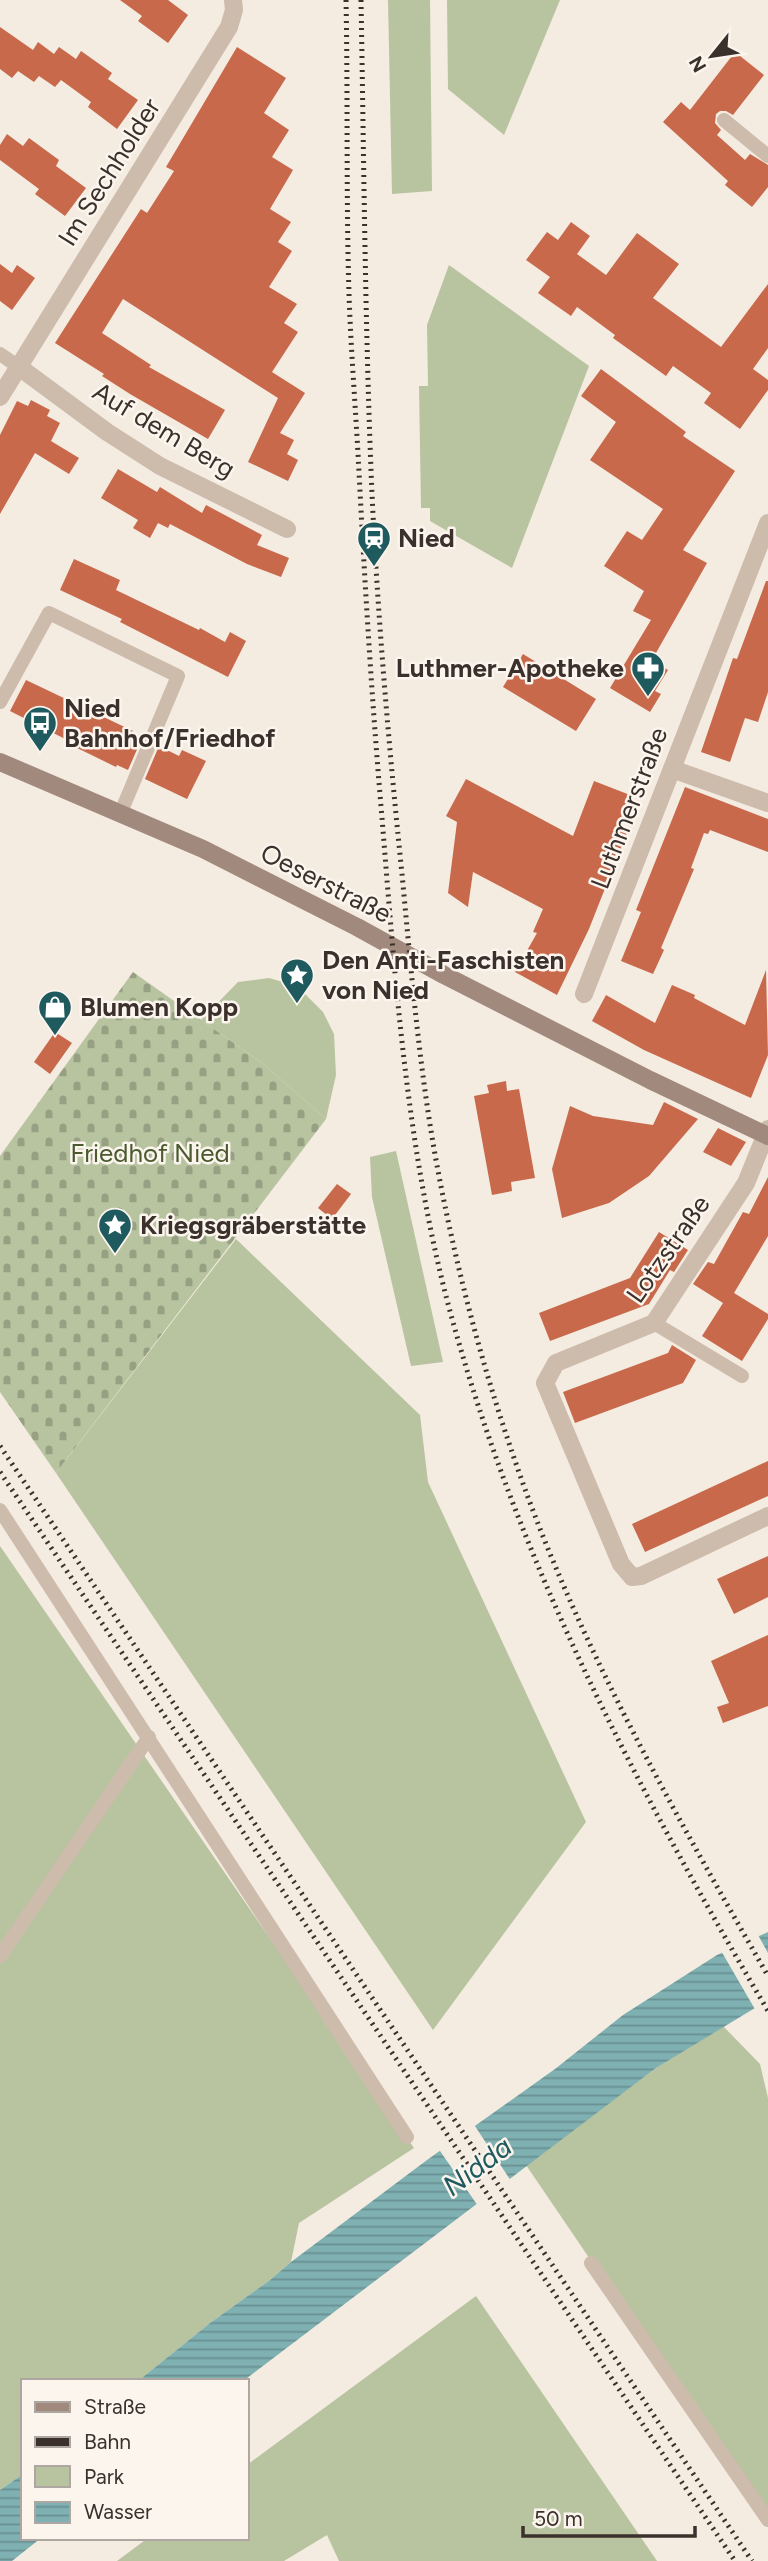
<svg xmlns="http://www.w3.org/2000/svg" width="768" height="2561" viewBox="0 0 768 2561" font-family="Figtree,sans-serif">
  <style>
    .green { fill: #b8c4a0 }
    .cemetery { fill: url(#cemetery-stones) }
    .water { fill: url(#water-rules) }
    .pier { fill: #f4ebe1 }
    .building { fill: #c8694b }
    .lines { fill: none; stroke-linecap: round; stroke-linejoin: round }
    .lane { stroke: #cdbbac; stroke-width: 14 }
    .street { stroke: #cdbbac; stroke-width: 18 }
    .secondary { stroke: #a18a7d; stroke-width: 18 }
    .rail { stroke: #3b302b; stroke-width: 5; stroke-dasharray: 2 5; stroke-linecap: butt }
    .labels { text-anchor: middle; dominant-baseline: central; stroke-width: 5; stroke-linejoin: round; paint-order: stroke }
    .street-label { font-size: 26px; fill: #3b302b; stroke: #fbf5ee }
    .poi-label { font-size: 26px; font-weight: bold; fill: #3b302b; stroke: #fbf5ee; text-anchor: start }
    .park-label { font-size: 26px; fill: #4a5a2e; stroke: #fbf5ee }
    .water-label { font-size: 28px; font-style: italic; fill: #1f5a5e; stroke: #fbf5ee }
  </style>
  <defs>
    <pattern id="cemetery-stones" width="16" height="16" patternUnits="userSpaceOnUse" patternTransform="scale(1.75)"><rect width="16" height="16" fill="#b8c4a0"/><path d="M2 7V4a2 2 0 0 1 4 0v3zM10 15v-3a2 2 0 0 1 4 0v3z" fill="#97a083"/></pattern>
    <pattern id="water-rules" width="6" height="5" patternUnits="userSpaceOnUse" patternTransform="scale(1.75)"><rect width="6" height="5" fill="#7fb0b2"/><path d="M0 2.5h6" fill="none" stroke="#699091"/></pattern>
  </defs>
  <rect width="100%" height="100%" fill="#f4ebe1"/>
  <g class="green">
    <polygon points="388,0 430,0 432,191 392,194"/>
    <polygon points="447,0 560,0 504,135 448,89"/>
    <polygon points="449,265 589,366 512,568 430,521 430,508 421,508 419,386 428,386 427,325"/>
    <polygon points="269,978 297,986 323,1012 334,1034 336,1075 326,1119 262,1063 201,1020 238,982"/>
    <polygon points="396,1151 443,1362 411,1366 372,1197 370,1157"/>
    <polygon points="236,1239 420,1415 428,1482 586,1822 433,2030 56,1473"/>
    <polygon points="0,1546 414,2148 299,2223 291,2262 270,2280 210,2323 138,2381 23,2381 23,2474 0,2490"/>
    <polygon points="723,2026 760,2064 768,2098 768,2521 526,2165 656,2068"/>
    <polygon points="476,2296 657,2561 339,2561 327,2535 284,2561 117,2561 148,2538 247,2538 247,2465"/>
  </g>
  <polygon class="cemetery" points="133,972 262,1063 326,1119 56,1473 0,1392 0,1156"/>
  <g class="water">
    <polygon points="768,1932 768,2000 656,2068 243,2381 138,2381 210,2323 270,2280 291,2262 427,2160 555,2069 623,2015 717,1955"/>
    <polygon points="23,2474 23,2538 41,2538 12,2561 0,2561 0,2490"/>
  </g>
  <g class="pier">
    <polygon points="757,1933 768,1953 768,2004 756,2011 720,1949"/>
    <polygon points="473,2123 511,2181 478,2206 438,2148"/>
  </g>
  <g class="building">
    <polygon points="120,0 168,0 188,15 168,43 138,21 142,16"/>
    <polygon points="0,27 33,50 38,42 54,54 59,47 76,59 81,51 112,73 108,79 138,100 117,129 88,107 91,102 61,80 55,87 39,76 34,82 18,71 12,78 0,69"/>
    <polygon points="237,47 286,78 264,113 289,130 272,157 293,170 270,209 291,222 278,242 292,251 269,287 297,304 284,323 298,332 272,372 305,393 280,433 294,440 287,454 298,460 288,481 248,462 278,398 123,299 102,333 151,365 149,367 225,410 208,439 130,394 102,376 104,374 55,343 141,209 147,213 174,171 166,167"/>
    <polygon points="735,52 764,75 733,115 726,111 720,111 716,114 715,123 721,130 717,135 745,160 750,154 768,165 768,187 752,207 725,185 728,181 663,122 681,102 690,110"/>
    <polygon points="7,134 23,146 29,138 59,160 56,166 86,188 65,216 35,194 39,189 0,160 0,145"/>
    <polygon points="571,222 590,236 577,254 606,275 637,233 679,264 653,298 721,347 768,284 768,348 753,369 768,380 768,390 740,429 704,403 711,393 673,366 666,376 613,338 615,335 577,307 571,316 538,293 550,277 526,260 547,232 558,240"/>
    <polygon points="0,264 12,273 17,265 35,278 12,310 0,301"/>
    <polygon points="601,369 686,432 683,436 735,471 683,550 707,563 652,660 668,670 655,691 661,694 650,712 610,688 651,620 633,611 644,591 604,566 627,531 642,540 663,509 590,460 616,422 581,396"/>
    <polygon points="31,400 50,410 47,416 60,423 51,441 79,458 69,474 35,453 0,514 0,435 17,401 28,406"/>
    <polygon points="118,469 157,492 160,487 202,513 206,505 262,535 257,545 289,558 281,577 247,564 170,524 168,528 158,523 150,538 133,528 138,520 101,498"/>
    <polygon points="74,559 120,580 116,590 199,630 200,628 225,642 230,632 246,641 228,677 120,622 122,619 60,590"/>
    <polygon points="766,581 768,581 768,692 758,722 745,718 730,762 701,752 733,658 737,659"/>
    <polygon points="523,654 596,699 576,731 503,687"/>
    <polygon points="26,680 133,731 132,733 142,738 128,770 117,765 116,767 71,745 73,743 10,711"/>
    <polygon points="159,746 179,756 182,750 206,761 187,799 145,779"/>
    <polygon points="466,779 573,836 594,781 630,795 618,826 628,830 589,929 557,995 515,972 537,933 533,932 543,909 473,872 468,907 448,893 457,822 446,816"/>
    <polygon points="685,787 768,819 768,852 710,830 708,834 704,833 691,868 694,869 661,948 664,950 653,974 621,961 641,912 636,910"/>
    <polygon points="766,970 768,1055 751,1098 644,1050 592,1021 606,995 655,1023 672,985 695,995 694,998 745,1025"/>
    <polygon points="55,1032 72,1043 50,1074 34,1062"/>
    <polygon points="506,1081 507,1091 519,1089 535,1178 511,1182 512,1191 492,1195 474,1096 489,1093 487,1085"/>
    <polygon points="664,1102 698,1119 649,1176 609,1203 562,1218 552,1169 570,1106 593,1116 653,1125"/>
    <polygon points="718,1128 746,1142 731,1166 703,1152"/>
    <polygon points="768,1177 768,1236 734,1293 768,1314 768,1319 742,1361 702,1336 723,1303 693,1284 708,1262 714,1264 743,1212 749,1214"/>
    <polygon points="337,1184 351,1194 332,1219 318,1208"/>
    <polygon points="659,1232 688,1250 674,1272 670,1270 649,1304 550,1341 539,1313 630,1278"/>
    <polygon points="672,1345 696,1360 683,1383 575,1423 563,1392 668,1353"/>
    <polygon points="768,1461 768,1496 645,1552 632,1524"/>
    <polygon points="768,1556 768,1597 734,1614 717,1579"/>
    <polygon points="768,1635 768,1706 723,1723 717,1707 729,1703 711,1661"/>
  </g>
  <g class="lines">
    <g class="lane">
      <polyline points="724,120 768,156"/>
      <polyline points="0,354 19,367"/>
      <polyline points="0,702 49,613 178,676 121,812"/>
      <polyline points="654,1323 742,1376"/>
      <polyline points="0,1510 407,2137"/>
      <polyline points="0,1956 149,1737"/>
      <polyline points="591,2263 768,2520"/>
    </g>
    <g class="street">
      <polyline points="19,367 107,432 160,466 287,529"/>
      <polyline points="0,397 229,27 234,10 233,0"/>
      <polyline points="672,769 768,803"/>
      <polyline points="584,994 768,523"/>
      <polyline points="768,1129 746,1183 654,1323 556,1363 545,1383 621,1564 632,1577 641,1576 768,1516"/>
    </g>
    <polyline class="secondary" points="0,762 203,849 357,927 444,975 650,1080 768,1136"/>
    <g class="rail">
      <path d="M346 0C348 98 346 196 349 294 351 353 356 413 359 472 365 587 372 703 382 818 395 977 406 1140 446 1296 513 1553 634 1784 768 2011"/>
      <path d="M361 0C364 165 365 330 372 494 378 621 389 748 402 874 411 969 419 1066 436 1160 454 1258 479 1355 511 1449 573 1635 671 1807 768 1976"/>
      <polyline points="0,1446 752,2561"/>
      <polyline points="0,1472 735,2561"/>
    </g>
  </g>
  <defs>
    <g id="station-pin" transform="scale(1.75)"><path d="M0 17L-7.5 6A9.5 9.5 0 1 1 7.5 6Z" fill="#1f5a5e" stroke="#fbf5ee"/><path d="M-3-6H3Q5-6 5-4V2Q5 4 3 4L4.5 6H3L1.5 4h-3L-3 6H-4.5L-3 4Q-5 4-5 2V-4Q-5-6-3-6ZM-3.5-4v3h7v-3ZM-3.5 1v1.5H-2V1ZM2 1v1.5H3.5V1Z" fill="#fff"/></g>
    <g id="pharmacy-pin" transform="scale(1.75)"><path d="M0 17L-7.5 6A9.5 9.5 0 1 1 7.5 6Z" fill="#1f5a5e" stroke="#fbf5ee"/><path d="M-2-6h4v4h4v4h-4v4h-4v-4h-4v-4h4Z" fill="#fff"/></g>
    <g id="bus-pin" transform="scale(1.75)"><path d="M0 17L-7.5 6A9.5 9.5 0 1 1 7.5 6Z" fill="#1f5a5e" stroke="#fbf5ee"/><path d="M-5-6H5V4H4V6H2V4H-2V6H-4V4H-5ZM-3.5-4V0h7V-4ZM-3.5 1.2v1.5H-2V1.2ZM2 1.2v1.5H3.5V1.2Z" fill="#fff"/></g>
    <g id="sight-pin" transform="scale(1.75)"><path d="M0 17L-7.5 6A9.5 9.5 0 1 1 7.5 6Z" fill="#1f5a5e" stroke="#fbf5ee"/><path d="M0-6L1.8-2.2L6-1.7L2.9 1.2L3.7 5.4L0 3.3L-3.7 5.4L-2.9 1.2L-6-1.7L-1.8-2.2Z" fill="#fff"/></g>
    <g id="shop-pin" transform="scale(1.75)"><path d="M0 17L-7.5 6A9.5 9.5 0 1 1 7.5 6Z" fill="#1f5a5e" stroke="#fbf5ee"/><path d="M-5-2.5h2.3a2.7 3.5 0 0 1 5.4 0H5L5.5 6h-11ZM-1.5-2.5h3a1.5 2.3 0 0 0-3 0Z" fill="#fff"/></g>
  </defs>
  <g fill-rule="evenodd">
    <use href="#station-pin" x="374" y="538"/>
    <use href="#pharmacy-pin" x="648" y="668"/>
    <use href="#bus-pin" x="40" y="723"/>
    <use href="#sight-pin" x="297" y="975"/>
    <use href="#shop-pin" x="55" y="1007"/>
    <use href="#sight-pin" x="115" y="1225"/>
  </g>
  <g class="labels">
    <g class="street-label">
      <text transform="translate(109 172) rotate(-58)">Im Sechholder</text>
      <text transform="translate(164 430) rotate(31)">Auf dem Berg</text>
      <text transform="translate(629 808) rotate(-69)">Luthmerstraße</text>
      <text transform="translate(326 883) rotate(27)">Oeserstraße</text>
      <text transform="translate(668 1249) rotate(-55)">Lotzstraße</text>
    </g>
    <g class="poi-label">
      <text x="398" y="538">Nied</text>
      <text x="624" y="668" text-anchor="end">Luthmer-Apotheke</text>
      <text x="64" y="708">Nied<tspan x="64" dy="30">Bahnhof/Friedhof</tspan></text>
      <text x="322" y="960">Den Anti-Faschisten<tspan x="322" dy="30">von Nied</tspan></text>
      <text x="80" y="1007">Blumen Kopp</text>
      <text x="140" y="1225">Kriegsgräberstätte</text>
    </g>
    <g class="park-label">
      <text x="150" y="1153">Friedhof Nied</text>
    </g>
    <g class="water-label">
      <text transform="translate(477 2166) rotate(-37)">Nidda</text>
    </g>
  </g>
  <rect x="21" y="2379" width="228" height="161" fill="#fbf5ee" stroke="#aea6a0" stroke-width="2"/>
  <rect x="35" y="2402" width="35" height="10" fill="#a18a7d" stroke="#aea6a0" stroke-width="2"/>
  <text x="84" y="2414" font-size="21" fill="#3b302b">Straße</text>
  <rect x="35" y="2437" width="35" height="10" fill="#3b302b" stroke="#aea6a0" stroke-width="2"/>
  <text x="84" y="2449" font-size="21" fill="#3b302b">Bahn</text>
  <rect x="35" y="2466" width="35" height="21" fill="#b8c4a0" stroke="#aea6a0" stroke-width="2"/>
  <text x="84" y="2484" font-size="21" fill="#3b302b">Park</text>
  <rect x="35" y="2502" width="35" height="21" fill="url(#water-rules)" stroke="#aea6a0" stroke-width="2"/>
  <text x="84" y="2519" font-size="21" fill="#3b302b">Wasser</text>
  <g transform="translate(712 56) rotate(240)" stroke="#fbf5ee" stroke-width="5" paint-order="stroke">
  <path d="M0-5L12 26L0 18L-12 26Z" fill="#3b302b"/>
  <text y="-10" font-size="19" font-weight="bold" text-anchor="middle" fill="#3b302b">N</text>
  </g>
  <path d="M523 2526v10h172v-10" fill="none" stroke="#3b302b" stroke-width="3.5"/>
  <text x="534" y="2526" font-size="21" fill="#3b302b" stroke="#fbf5ee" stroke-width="5" paint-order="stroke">50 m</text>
</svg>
